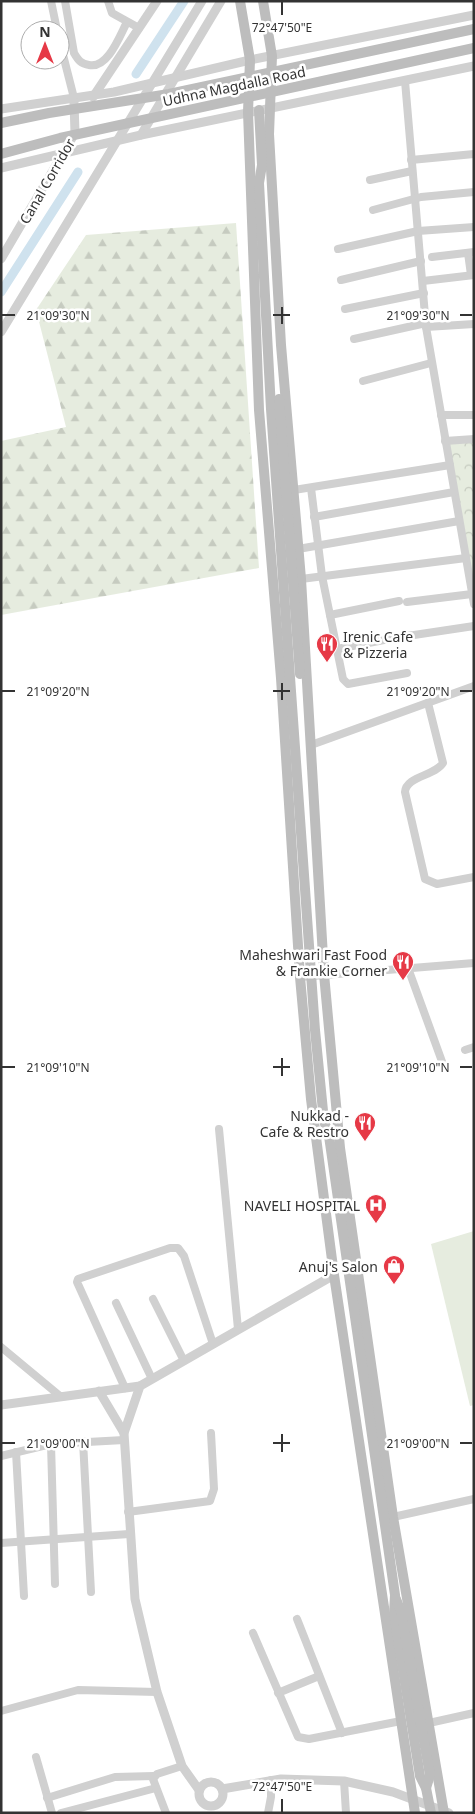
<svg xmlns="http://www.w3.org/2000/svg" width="475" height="1814" viewBox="0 0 475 1814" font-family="'Noto Sans',sans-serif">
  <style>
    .forest { fill: url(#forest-firs) }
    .park { fill: url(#park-crowns) }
    .garden { fill: #e6ecdf }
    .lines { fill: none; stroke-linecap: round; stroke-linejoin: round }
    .canal { stroke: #cfe2ee; stroke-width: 9 }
    .minor { stroke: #d0d0d0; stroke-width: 8 }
    .tertiary { stroke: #d0d0d0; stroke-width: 9 }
    .secondary { stroke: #bdbdbd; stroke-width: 10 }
    .secondary-bridge { stroke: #bdbdbd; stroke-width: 10 }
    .ticks { fill: none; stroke: #333; stroke-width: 2 }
    .labels { text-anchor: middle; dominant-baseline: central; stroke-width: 5; stroke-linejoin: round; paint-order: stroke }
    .street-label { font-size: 14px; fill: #333; stroke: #fff }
    .poi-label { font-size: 14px; fill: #333; stroke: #fff; text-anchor: end }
    .ticks-label { font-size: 12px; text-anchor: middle; fill: #333; stroke: #fff; stroke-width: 5; stroke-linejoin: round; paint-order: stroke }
  </style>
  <defs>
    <pattern id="forest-firs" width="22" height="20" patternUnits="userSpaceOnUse" patternTransform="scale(1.25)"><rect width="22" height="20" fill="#e6ecdf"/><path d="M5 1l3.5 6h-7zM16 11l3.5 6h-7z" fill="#c6cbc0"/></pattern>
    <pattern id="park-crowns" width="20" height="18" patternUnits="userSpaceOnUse" patternTransform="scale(1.25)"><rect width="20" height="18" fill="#e6ecdf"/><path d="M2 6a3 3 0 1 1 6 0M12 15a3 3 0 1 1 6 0" fill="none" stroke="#c6cbc0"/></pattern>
  </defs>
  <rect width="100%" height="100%" fill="#fff"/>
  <polygon class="forest" points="236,223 259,568 1,615 1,441 66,427 36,310 86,235"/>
  <polygon class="park" points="474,438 474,612 446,443"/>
  <polygon class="garden" points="474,1231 474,1405 470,1406 431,1244"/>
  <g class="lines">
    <g class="canal">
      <polyline points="136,74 184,1"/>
      <polyline points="1,292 78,172"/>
    </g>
    <g class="minor">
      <polyline points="51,1 57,30"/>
      <path d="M65 1 74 53C78 60 81 64 89 65 108 69 120 35 127 22"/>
      <polyline points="108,1 112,13 139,28"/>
      <polyline points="60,43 74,98"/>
      <polyline points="405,81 426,327 474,604"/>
      <polyline points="411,160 474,154"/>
      <polyline points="370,180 412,171"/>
      <polyline points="373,210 421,197 474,192"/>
      <polyline points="338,249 418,231 474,227"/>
      <polyline points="468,253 471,275"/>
      <polyline points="432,257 474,252"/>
      <polyline points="341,280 421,261"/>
      <polyline points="423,281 474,275"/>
      <polyline points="345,309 424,293"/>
      <polyline points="426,327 474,324"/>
      <polyline points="354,339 426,323"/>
      <polyline points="363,381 431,363"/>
      <polyline points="441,415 474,415"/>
      <polyline points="445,441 474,439"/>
      <polyline points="311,488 322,576 343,679 348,684 407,673"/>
      <polyline points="294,490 450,465"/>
      <polyline points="314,517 454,492"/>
      <polyline points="298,549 459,521"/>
      <polyline points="301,579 466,558"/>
      <polyline points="407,602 472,594"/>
      <polyline points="330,615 399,601"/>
      <polyline points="414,635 474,626"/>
      <polyline points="337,649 410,635"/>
      <path d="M428 703 443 763C435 776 406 776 405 792L425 879 437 884 474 877"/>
      <polyline points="311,745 474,686"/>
      <polyline points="408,968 444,1067"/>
      <polyline points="300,977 474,963"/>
      <polyline points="465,1050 474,1047"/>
      <polyline points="219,1129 238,1329"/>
      <polyline points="153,1299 184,1361"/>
      <polyline points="116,1303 152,1379"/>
      <polyline points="1,1347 60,1396"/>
      <polyline points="125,1388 77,1282 78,1279 170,1248 178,1248 184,1256 213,1344"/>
      <polyline points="83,1441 91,1592"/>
      <polyline points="51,1444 55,1584"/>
      <polyline points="16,1452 24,1596"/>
      <polyline points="1,1456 51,1444 124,1440"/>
      <polyline points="128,1512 210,1501 214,1489 211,1433"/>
      <polyline points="393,1517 474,1499"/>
      <polyline points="1,1543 129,1534"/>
      <polyline points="297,1619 342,1733"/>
      <polyline points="253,1633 298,1737 309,1739 401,1721"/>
      <polyline points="278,1693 319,1676"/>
      <polyline points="1,1711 78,1690 157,1692"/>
      <polyline points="429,1723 474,1713"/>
      <polyline points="36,1757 52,1813"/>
      <polyline points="344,1781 346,1813"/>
      <polyline points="47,1798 115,1777 154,1776"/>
      <polyline points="61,1813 156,1788"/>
      <polyline points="166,1813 153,1779 157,1774 182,1766"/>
      <polyline points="268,1813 271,1797 271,1780"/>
    </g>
    <g class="tertiary">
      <polyline points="93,97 157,1"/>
      <polyline points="1,109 114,92 250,60 474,15"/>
      <polyline points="141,135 221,1"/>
      <polyline points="1,168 141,135 474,66"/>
      <polyline points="1,259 75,133 74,102"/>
      <polyline points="1,332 202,1"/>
      <polyline points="99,1391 124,1433"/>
      <polyline points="1,1405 140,1386"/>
      <circle cx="211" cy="1794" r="12"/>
      <polyline points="222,1789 281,1779 344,1781 393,1792 449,1813"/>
      <polyline points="199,1790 182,1766 157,1692 135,1599 124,1433 140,1386 334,1275"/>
    </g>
    <g class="secondary">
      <polyline points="240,1 250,60 248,112 259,410 281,678 300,977 311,1099 334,1275 415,1813"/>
      <polyline points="263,1 272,56 269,134 281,345 301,579 324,974 340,1148 393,1517 444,1813"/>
      <polyline points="259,110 262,165 259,183 271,409 315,1030 324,1121 329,1136 395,1595 394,1614 420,1776 426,1788 431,1813"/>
      <polyline points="279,399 300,674"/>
      <polyline points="396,1599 401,1612 430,1775 426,1788"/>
    </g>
    <g class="secondary-bridge">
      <polyline points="1,123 49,113 169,94 474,29"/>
      <polyline points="1,154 60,138 474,48"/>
    </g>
  </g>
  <path class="ticks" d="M282 2V15M282 307V324M2 315H15M273 315H290M460 315H472M282 683V700M2 691H15M273 691H290M460 691H472M282 1058V1076M2 1067H15M273 1067H290M460 1067H472M282 1434V1452M2 1443H15M273 1443H290M460 1443H472M282 1799V1812"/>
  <defs>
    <g id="restaurant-pin" transform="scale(1.125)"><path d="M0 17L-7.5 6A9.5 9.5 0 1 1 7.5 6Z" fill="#e63946" stroke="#fff"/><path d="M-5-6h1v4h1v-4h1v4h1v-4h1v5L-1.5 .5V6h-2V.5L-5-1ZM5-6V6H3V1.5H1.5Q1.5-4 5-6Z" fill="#fff"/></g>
    <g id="hospital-pin" transform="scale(1.125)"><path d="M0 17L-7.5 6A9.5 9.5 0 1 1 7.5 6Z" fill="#e63946" stroke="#fff"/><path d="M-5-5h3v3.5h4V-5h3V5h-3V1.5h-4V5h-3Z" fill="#fff"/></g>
    <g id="shop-pin" transform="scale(1.125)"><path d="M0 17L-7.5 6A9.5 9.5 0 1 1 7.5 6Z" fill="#e63946" stroke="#fff"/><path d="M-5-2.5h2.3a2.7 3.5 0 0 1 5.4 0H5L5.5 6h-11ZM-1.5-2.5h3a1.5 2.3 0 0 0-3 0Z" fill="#fff"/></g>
  </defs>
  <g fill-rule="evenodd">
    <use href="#restaurant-pin" x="327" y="644"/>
    <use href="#restaurant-pin" x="403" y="962"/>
    <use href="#restaurant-pin" x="365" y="1123"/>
    <use href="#hospital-pin" x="376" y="1205"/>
    <use href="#shop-pin" x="394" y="1266"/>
  </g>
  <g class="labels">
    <g class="street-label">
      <text transform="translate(234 86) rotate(-12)">Udhna Magdalla Road</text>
      <text transform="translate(47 181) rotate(-60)">Canal Corridor</text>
    </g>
    <g class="poi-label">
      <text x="343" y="636" text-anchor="start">Irenic Cafe<tspan x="343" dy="16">&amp; Pizzeria</tspan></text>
      <text x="387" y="954">Maheshwari Fast Food<tspan x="387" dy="16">&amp; Frankie Corner</tspan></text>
      <text x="349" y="1115">Nukkad -<tspan x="349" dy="16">Cafe &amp; Restro</tspan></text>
      <text x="360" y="1205">NAVELI HOSPITAL</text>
      <text x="378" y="1266">Anuj's Salon</text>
    </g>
  </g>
  <g class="ticks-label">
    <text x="282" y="32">72°47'50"E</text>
    <text x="58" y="320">21°09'30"N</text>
    <text x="418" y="320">21°09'30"N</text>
    <text x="58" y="696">21°09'20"N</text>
    <text x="418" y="696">21°09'20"N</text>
    <text x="58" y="1072">21°09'10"N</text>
    <text x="418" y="1072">21°09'10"N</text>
    <text x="58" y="1448">21°09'00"N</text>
    <text x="418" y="1448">21°09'00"N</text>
    <text x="282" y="1791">72°47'50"E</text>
  </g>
  <rect width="475" height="1814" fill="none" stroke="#333333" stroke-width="5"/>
  <g transform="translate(45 45)"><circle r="24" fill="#ffffff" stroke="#adadad"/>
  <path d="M0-4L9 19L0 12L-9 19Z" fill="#e63946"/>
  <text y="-8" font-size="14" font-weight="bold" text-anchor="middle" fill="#333333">N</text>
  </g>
</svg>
